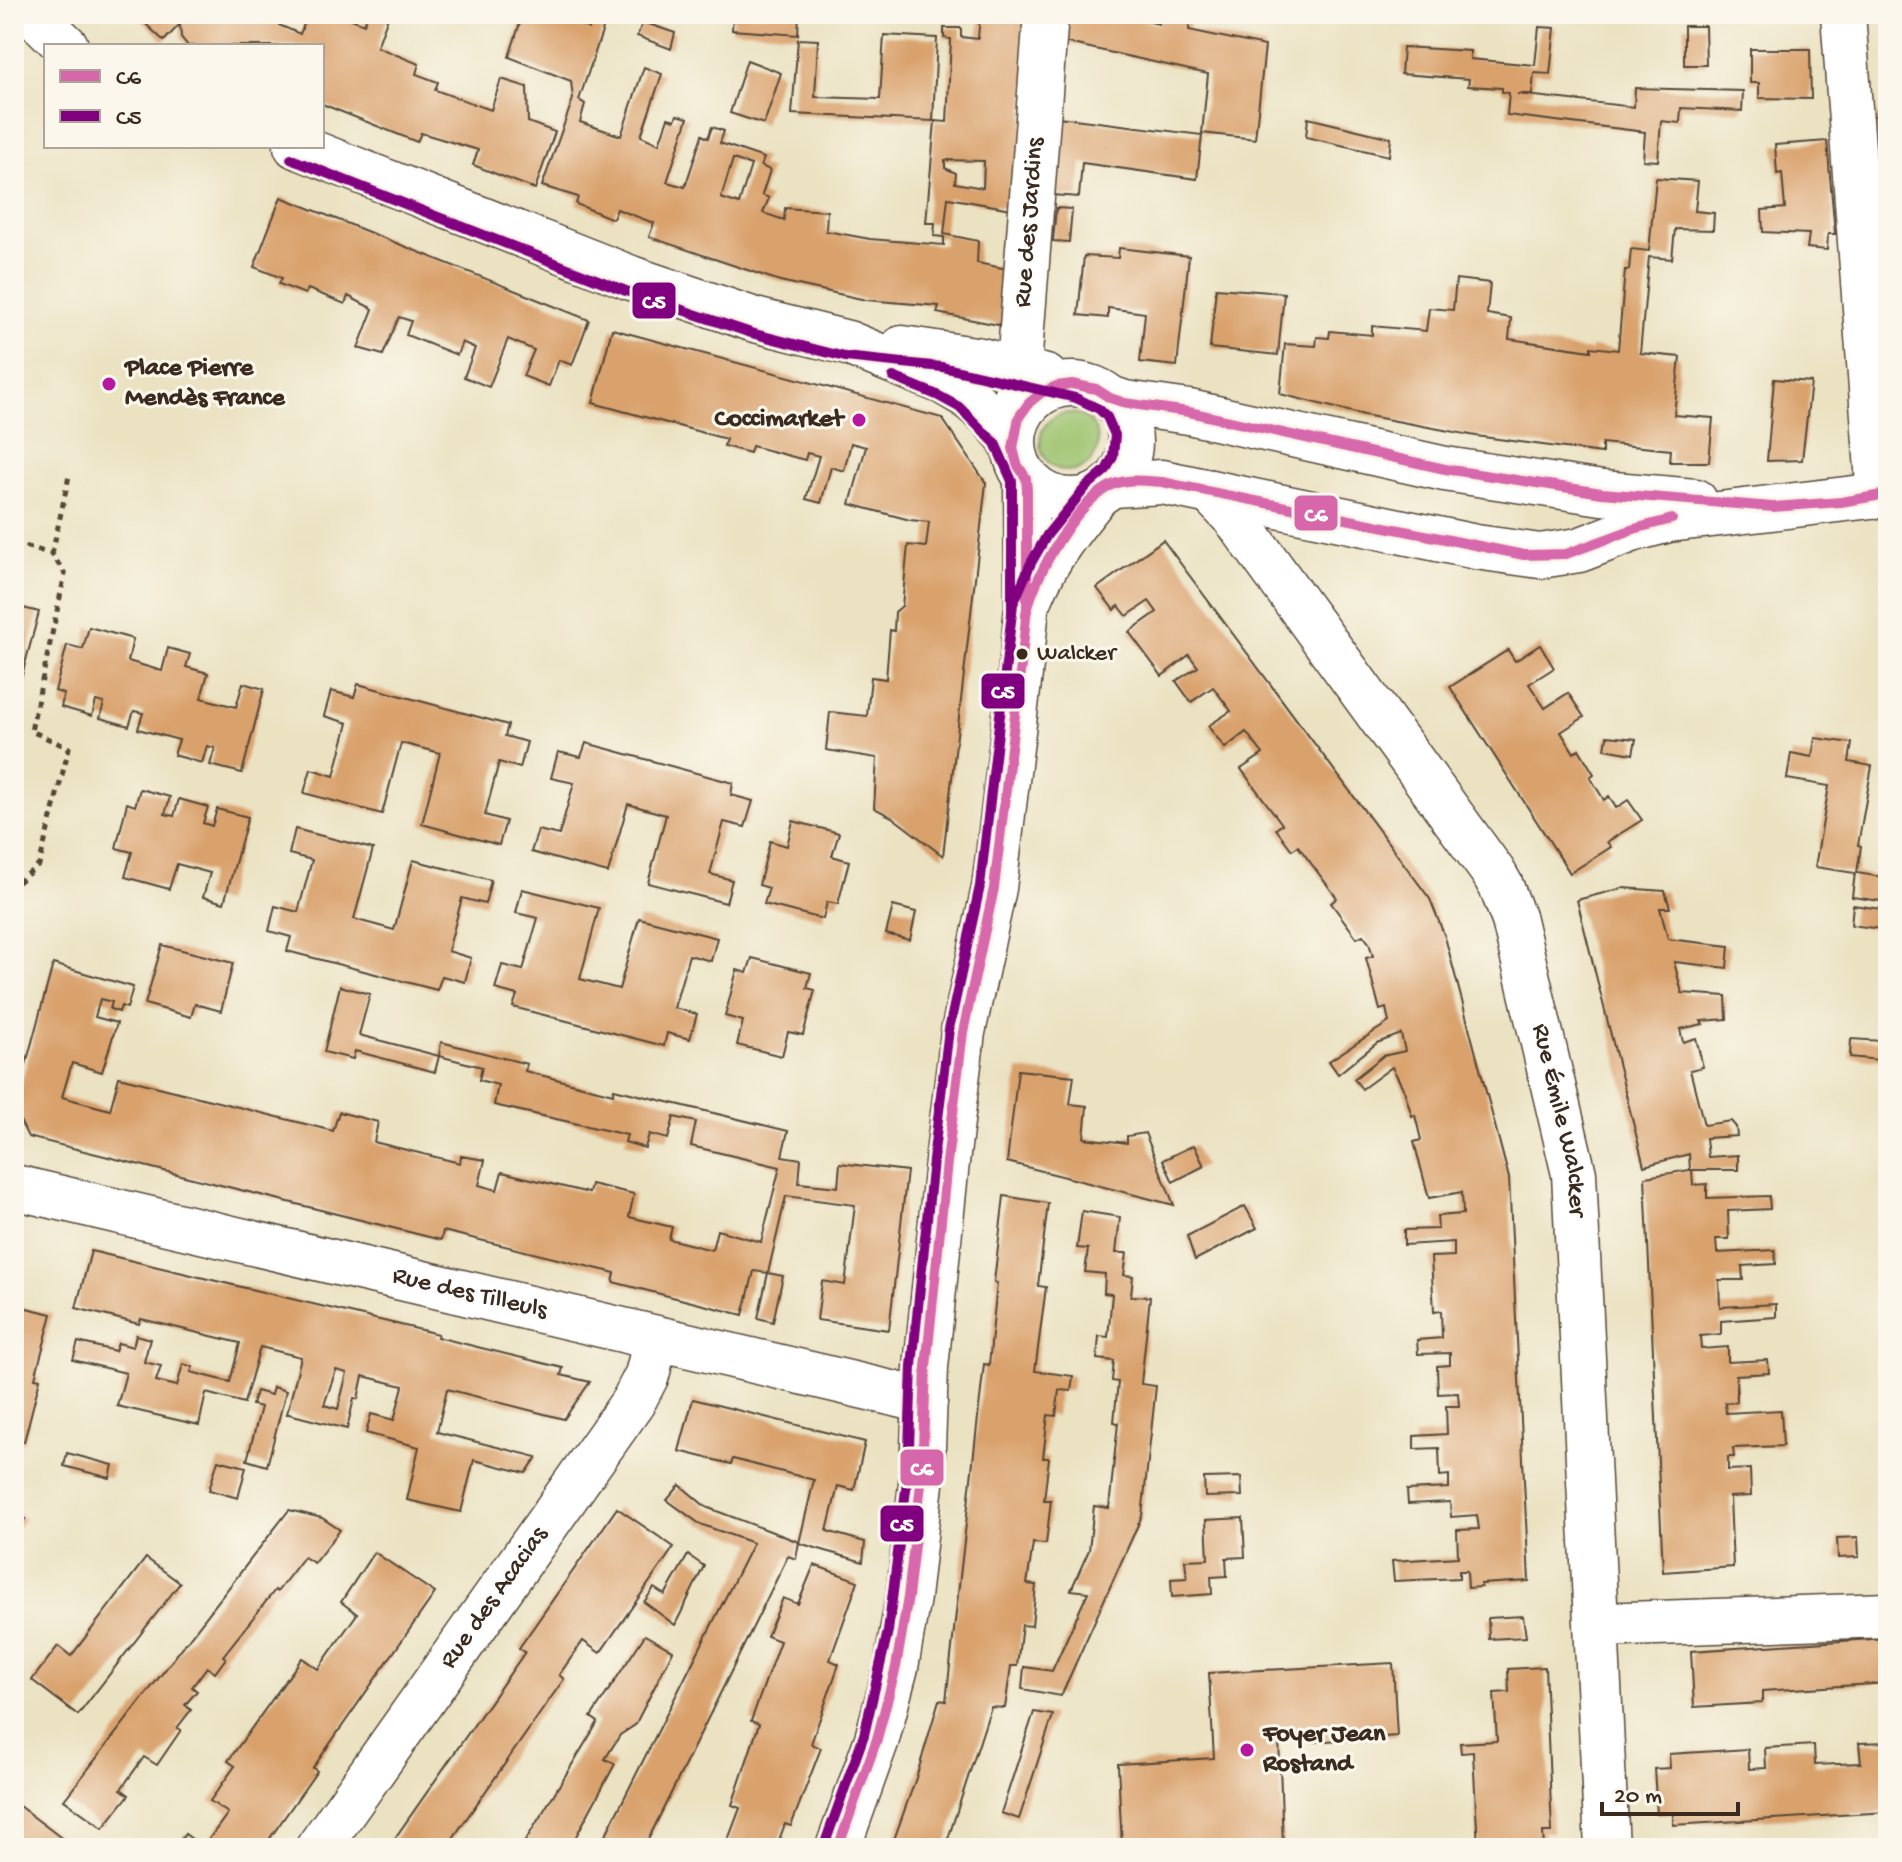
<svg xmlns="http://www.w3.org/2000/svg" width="1902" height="1862" viewBox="0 0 1902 1862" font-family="'Gochi Hand',sans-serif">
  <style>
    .green { fill: #9dc36e; stroke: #6c7646; stroke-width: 2 }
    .building { fill: #d9a16c; fill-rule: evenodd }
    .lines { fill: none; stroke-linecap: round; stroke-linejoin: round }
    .street-casing { stroke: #554637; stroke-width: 47 }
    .path { stroke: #554637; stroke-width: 5; stroke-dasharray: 6 6; stroke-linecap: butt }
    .street { stroke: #fff; stroke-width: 44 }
    .bus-1-casing { stroke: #fbf7ec; stroke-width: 16 }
    .bus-2-casing { stroke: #fbf7ec; stroke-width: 16 }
    .bus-1 { stroke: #d767ab; stroke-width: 10 }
    .bus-2 { stroke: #81007f; stroke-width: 10 }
    .poi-dot { fill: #b5179e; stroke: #fbf7ec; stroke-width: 3 }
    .bus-dot { fill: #3b2a1e; stroke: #fbf7ec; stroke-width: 3 }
    .labels { text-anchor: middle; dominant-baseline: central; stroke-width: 6; stroke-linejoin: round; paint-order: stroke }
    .bus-label { font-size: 24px; fill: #3b2a1e; stroke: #fbf7ec; text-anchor: start }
    .street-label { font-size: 26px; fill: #3b2a1e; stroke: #fbf7ec }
    .poi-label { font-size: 26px; font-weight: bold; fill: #3b2a1e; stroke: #fbf7ec; text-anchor: start }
    .line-badge { stroke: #fbf7ec; stroke-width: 3 }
    .badge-label { font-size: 22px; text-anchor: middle; font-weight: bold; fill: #fff }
  </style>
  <rect width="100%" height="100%" fill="#fbf7ec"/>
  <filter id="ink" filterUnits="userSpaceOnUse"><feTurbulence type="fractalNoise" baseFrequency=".0125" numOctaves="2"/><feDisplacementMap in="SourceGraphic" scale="16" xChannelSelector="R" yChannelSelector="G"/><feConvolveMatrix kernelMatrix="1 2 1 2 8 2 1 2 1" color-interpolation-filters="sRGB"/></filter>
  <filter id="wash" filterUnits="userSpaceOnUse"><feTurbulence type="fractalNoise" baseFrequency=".006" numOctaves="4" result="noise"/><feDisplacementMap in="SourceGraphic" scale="32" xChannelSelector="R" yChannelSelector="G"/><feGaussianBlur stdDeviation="1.8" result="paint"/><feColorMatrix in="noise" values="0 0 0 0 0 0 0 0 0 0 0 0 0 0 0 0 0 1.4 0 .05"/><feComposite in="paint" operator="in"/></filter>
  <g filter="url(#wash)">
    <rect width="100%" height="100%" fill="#ebe2c2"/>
    <circle class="green" cx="1069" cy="442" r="29"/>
    <g id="blocks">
      <g class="building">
        <polygon points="135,14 283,14 279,25 300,34 308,14 327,18 329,14 345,14 344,16 364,24 368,14 389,14 377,47 419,64 416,74 438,82 435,90 491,110 501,79 527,87 528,122 555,132 535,189 473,165 478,150 421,133 417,142 322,104 322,46 188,46 181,37 180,24 164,41"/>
        <path d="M523 14H556L589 29 594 14H608L579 100 585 104 580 122 621 136 644 67 662 74 641 136 659 144 668 118 675 120 677 115 688 118 667 182 685 187 702 135 708 138 712 127 724 131 720 143 764 158 761 166 770 170 762 195 769 198 763 213 784 220 785 208 827 211 826 231 870 239 944 245V237L934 236 935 223H926L935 121 947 122 951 39 944 38V28H961V37L978 39 980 14 1031 18 1017 210 948 198 944 234 978 241 977 263 1013 270 1009 327 937 313 939 306 866 300 780 281 649 237 654 223 617 209 613 219 576 204 578 197 542 186 573 99 571 81 509 57ZM733 159 751 165 739 204 721 198ZM945 160 984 161 983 188 955 183 956 173 945 168Z"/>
        <polygon points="733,14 799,14 798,35 732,30"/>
        <polygon points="1065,14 1115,14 1159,24 1160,14 1190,14 1189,30 1265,46 1255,139 1202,133 1208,74 1063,42"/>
        <polygon points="643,22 675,33 671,49 637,36"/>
        <polygon points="1684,26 1705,26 1706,65 1684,65"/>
        <polygon points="1539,27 1555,28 1550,74 1534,73 1532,94 1517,94 1634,107 1635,88 1743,91 1742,111 1681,108 1680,123 1661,121 1658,161 1643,160 1645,132 1507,115 1509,93 1502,92 1502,88 1468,86 1469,79 1401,74 1403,47 1470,51 1470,59 1535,65"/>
        <polygon points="884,35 937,38 933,121 792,114 798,39 818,40 815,97 880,99"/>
        <polygon points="1750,49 1810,49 1811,99 1759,98 1759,83 1750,83"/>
        <polygon points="747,60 781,73 764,124 730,113"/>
        <polygon points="1888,114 1888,134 1874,136 1872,116"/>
        <polygon points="1058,117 1202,135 1197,179 1082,163 1079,197 1052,195"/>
        <polygon points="1308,118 1391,138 1389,156 1306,137"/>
        <polygon points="1827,141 1835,234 1828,234 1827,250 1807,248 1809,234 1763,232 1762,210 1785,208 1782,173 1777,174 1775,145"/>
        <polygon points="1888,172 1888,294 1886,294 1873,174"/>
        <polygon points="1656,178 1698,181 1695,211 1714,213 1713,230 1675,229 1672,259 1649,257 1640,353 1680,357 1674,415 1713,418 1709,462 1670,462 1671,450 1632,446 1602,443 1602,453 1476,436 1364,415 1280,394 1285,344 1316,346 1317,337 1329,338 1330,331 1372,335 1372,326 1426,331 1429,308 1453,310 1456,279 1490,283 1487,314 1511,318 1509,339 1591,351 1591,347 1618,350 1625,270 1629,270 1631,249 1649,251"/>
        <polygon points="281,197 589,320 572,365 559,360 549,386 523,376 534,350 508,339 489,387 464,377 475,348 462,342 457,355 406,335 411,321 399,317 383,355 358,348 373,309 348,296 345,304 308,289 305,294 279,284 282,278 254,267"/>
        <polygon points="1056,208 1072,209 1069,242 1053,241"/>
        <polygon points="1119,248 1189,256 1177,366 1140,362 1145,313 1108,308 1108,318 1078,315 1084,256 1118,258"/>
        <polygon points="1216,288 1284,293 1278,355 1210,348"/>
        <polygon points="612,329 942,418 986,483 943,856 892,817 874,808 877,758 826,750 830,712 867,716 871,677 886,679 890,630 894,631 895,612 902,606 908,545 926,547 929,522 910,520 850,504 866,447 851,443 844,471 831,467 821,503 806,499 819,456 807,453 805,460 752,446 750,453 724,446 726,439 593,403"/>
        <polygon points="1774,379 1811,382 1802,460 1767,461"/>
        <polygon points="1163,540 1430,899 1445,937 1509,1178 1529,1581 1481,1584 1481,1587 1468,1588 1467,1571 1459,1571 1459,1578 1394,1581 1392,1561 1458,1557 1457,1530 1479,1529 1477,1515 1451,1517 1450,1502 1408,1504 1407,1490 1449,1488 1449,1475 1440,1476 1439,1448 1414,1449 1414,1436 1447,1434 1446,1406 1459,1406 1458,1393 1438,1394 1437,1366 1450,1365 1450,1353 1418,1354 1417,1340 1442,1338 1441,1311 1434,1312 1431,1257 1454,1256 1454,1242 1404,1245 1404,1230 1438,1229 1437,1216 1463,1214 1462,1192 1429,1198 1414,1142 1421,1140 1415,1115 1412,1116 1404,1090 1392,1067 1362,1089 1354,1079 1383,1056 1405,1051 1401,1034 1377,1043 1338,1074 1329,1061 1389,1022 1386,1008 1380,1010 1366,958 1373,956 1369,943 1363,935 1357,938 1331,903 1337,898 1298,846 1292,850 1276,829 1282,824 1241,769 1263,754 1246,732 1225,748 1208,726 1231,711 1213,687 1191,702 1176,681 1198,667 1189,655 1162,676 1129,632 1157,612 1149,601 1127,616 1119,606 1114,610 1097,588"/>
        <polygon points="15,606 39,612 18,690 14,689"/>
        <polygon points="89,627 133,639 128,661 162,671 168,648 190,654 186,667 208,673 201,698 236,707 243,683 264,689 242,773 210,765 215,748 207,746 202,763 174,755 179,740 138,729 143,713 134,711 129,726 100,718 104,703 96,701 92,716 61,707 64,694 55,691 67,645 83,649"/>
        <polygon points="1540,645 1554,668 1529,684 1545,708 1568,693 1584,717 1561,732 1574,753 1579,749 1594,774 1590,777 1604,800 1609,796 1616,808 1628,800 1642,820 1607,842 1611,847 1570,873 1450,687 1508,650 1515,661"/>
        <polygon points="358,684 508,725 505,736 527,742 520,768 499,762 485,815 506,821 499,845 422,824 440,753 401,743 382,814 304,793 311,769 334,776 348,723 324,716 331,691 354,697"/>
        <polygon points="1607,736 1636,739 1633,754 1605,749"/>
        <polygon points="1815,738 1852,743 1849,762 1872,766 1858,845 1861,846 1857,873 1888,878 1888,902 1852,897 1855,873 1815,867 1829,786 1787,779 1791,753 1812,757"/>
        <polygon points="586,743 733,783 731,795 753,801 745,827 724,822 710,874 732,880 726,903 648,883 666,815 628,804 608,873 531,852 538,830 559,835 574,783 551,778 558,752 581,757"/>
        <polygon points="140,789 170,797 165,814 174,816 179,799 208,807 203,823 212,826 217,809 248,817 224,903 203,897 210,873 177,864 169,889 125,877 132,852 116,848 127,803 135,806"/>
        <polygon points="793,821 839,833 832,856 849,861 838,904 827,902 823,919 764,904 769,888 759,885 770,841 787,846"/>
        <polygon points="295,829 373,849 354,919 394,930 413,860 491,880 485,904 462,898 448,951 471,958 465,982 442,976 437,990 287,951 291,937 269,931 275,906 298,912 312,860 289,854"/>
        <polygon points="1623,888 1665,891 1670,908 1660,908 1668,939 1729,946 1727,968 1674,962 1682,993 1726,996 1727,1019 1701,1021 1703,1024 1680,1029 1683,1042 1696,1038 1703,1067 1690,1070 1704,1125 1731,1121 1736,1127 1737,1136 1706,1138 1708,1157 1738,1155 1738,1170 1692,1170 1693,1185 1707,1184 1707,1198 1769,1196 1770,1209 1728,1211 1729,1239 1716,1239 1717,1253 1775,1250 1776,1264 1742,1266 1743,1280 1719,1280 1720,1307 1776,1304 1776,1317 1721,1321 1721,1334 1700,1336 1701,1349 1728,1347 1728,1362 1768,1360 1769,1373 1736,1375 1737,1402 1725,1403 1726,1413 1781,1410 1783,1446 1733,1448 1734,1457 1728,1457 1728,1470 1750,1469 1751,1496 1730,1497 1733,1567 1663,1572 1645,1177 1690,1170 1689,1154 1644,1166 1577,900"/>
        <polygon points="522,889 599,908 580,979 619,989 639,918 717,938 711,961 689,955 674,1008 697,1014 690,1039 667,1033 664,1046 513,1007 517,995 495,989 502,965 523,970 538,918 516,913"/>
        <polygon points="1853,905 1888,910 1888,930 1851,925"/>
        <polygon points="893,906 916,912 910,940 886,934"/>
        <polygon points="162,945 233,963 221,1011 195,1004 191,1017 145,1004"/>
        <polygon points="752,958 811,973 807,988 815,990 803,1035 788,1032 782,1056 737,1045 743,1021 725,1016 737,970 747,973"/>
        <polygon points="53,964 133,987 127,1008 121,1006 119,1012 110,1009 112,1002 100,999 95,1017 117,1023 102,1072 72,1063 62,1097 110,1110 119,1077 333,1131 339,1112 378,1122 374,1142 460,1163 461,1156 485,1160 479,1185 497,1190 502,1172 589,1193 591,1184 634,1194 629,1217 672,1227 669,1239 712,1250 717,1230 761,1242 780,1167 691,1146 696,1122 674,1117 668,1139 649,1134 645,1148 625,1142 627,1135 494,1105 498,1085 479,1080 482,1067 439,1056 441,1042 527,1064 525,1071 613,1094 614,1089 788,1131 782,1156 801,1159 799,1183 838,1187 840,1163 907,1171 889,1330 817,1320 822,1281 845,1285 855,1205 786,1196 768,1273 754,1271 743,1315 613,1282 615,1273 443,1231 441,1240 28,1137 14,1109"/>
        <polygon points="340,986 370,994 359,1035 439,1056 435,1072 355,1051 353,1059 324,1052"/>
        <polygon points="1884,1009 1888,1010 1888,1061 1850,1057 1851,1039 1882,1041"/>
        <polygon points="1018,1070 1074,1076 1070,1104 1087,1106 1084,1138 1127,1143 1127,1136 1145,1133 1174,1205 1007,1162"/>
        <polygon points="1194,1145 1204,1166 1173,1182 1163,1160"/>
        <polygon points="1004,1196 1048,1203 1038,1286 1046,1287 1035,1371 1073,1376 1071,1391 1059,1390 1056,1416 1048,1415 1043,1458 1049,1458 1044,1500 1051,1500 1046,1544 1033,1543 1027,1584 1036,1585 1032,1626 1022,1625 1017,1666 1011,1666 1005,1708 991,1707 945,1848 891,1848 916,1778 939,1700 946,1701 984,1364 989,1365 997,1283 994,1282"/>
        <polygon points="1245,1206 1257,1228 1195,1260 1187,1236"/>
        <polygon points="1082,1211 1120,1217 1116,1253 1127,1253 1124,1275 1133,1276 1131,1296 1150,1297 1141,1384 1156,1386 1142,1516 1061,1696 1022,1689 1024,1667 1052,1671 1088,1592 1071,1590 1089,1550 1094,1506 1109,1508 1118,1423 1114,1422 1118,1382 1112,1381 1114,1361 1097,1359 1099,1336 1108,1337 1112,1294 1104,1293 1105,1274 1085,1272 1088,1249 1077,1248"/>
        <path d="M91 1251 438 1334 437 1337 563 1368 561 1375 590 1382 564 1419 447 1389 437 1432 537 1457 526 1473 474 1460 461 1512 407 1500 419 1447 366 1433 371 1414 394 1420 403 1386 363 1376 358 1399 354 1398 347 1429 289 1414H287L301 1357 260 1347 244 1403 206 1393 199 1425 117 1406 126 1373 73 1360 78 1342 115 1351 118 1343 133 1347 136 1335 150 1339 144 1362 161 1366 156 1381 177 1386 183 1364 193 1367 191 1372 230 1382 240 1343 141 1319 139 1324 76 1308ZM336 1370 347 1373 338 1409 324 1405Z"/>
        <polygon points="768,1273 783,1276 773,1322 758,1318"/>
        <polygon points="14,1305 52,1314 35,1378 40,1379 24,1442 14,1439"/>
        <polygon points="273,1387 286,1391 267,1466 247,1460 261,1407 252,1405 256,1391 271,1395"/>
        <polygon points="693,1399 865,1442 854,1490 838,1486 827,1531 865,1542 863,1562 799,1543 814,1480 733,1459 731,1464 679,1451"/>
        <polygon points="67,1453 113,1465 110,1478 64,1466"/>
        <polygon points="218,1460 246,1467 238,1498 209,1490"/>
        <polygon points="1241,1477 1242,1496 1205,1497 1204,1478"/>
        <polygon points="680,1485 706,1507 799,1542 796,1559 788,1556 644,1848 599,1848 753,1543 700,1524 667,1500"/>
        <polygon points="617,1508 674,1547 600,1653 583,1641 559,1675 564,1679 446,1848 388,1848 525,1652 519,1648"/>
        <polygon points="289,1510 322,1518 340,1530 314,1563 304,1557 277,1592 275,1590 223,1656 226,1658 215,1673 207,1667 192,1687 197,1691 185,1705 191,1710 177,1728 181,1730 157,1765 144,1757 121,1789 129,1795 103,1828 64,1800"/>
        <polygon points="14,1511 25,1519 14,1532"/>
        <polygon points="1243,1518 1245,1557 1226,1558 1227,1576 1211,1577 1212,1594 1172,1597 1171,1579 1187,1578 1185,1560 1208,1559 1206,1520"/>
        <polygon points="1858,1537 1859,1557 1838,1558 1837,1538"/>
        <polygon points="374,1552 435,1593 313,1768 317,1771 263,1848 175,1848 185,1834 203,1847 228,1813 210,1801 235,1766 228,1761 302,1658 318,1669 357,1614 341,1602"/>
        <polygon points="688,1555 704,1566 675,1625 644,1602 654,1588 665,1595"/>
        <polygon points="146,1558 180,1583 78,1715 32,1680 58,1646 71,1656"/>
        <polygon points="814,1565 858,1581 830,1660 839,1664 811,1744 821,1748 791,1826 785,1824 776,1848 725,1848 740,1808 732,1805 759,1724 751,1721 780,1641 767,1636 783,1598 798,1604"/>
        <polygon points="1523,1616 1526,1637 1489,1639 1488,1618"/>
        <polygon points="645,1635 673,1651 635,1725 620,1735 605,1759 615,1764 574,1840 569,1848 521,1848 598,1722 591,1717"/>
        <polygon points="1888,1638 1888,1683 1762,1691 1762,1703 1694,1707 1691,1651"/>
        <polygon points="1393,1663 1397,1736 1312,1742 1311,1736 1279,1738 1283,1845 1231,1848 1122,1848 1118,1764 1214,1758 1209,1673"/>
        <polygon points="1545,1667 1552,1832 1543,1832 1544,1848 1478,1848 1473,1752 1461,1753 1460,1743 1497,1741 1494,1693 1509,1692 1508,1669"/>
        <polygon points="1034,1712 1053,1715 1019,1819 1001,1813"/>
        <polygon points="1888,1742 1888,1812 1673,1825 1673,1813 1657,1814 1654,1769 1670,1768 1669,1754 1748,1749 1749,1769 1766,1768 1765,1748 1814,1745 1815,1765 1861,1763 1859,1743"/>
        <polygon points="19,1806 51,1830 74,1848 14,1848 14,1812"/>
      </g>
    </g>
  </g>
  <g filter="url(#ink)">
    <use href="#blocks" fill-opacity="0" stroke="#554637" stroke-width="2"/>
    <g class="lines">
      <g class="street-casing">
        <g id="street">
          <polyline points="33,14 66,46"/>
          <polyline points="1843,14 1879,496"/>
          <polyline points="296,146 631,278 755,320 848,343 943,382 967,396 990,416 1007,435 1013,448"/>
          <polyline points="902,348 981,360 1046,377"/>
          <circle cx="1072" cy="442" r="58"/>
          <polyline points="1110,398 1125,403 1189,412 1445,469 1602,493 1695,501"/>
          <path id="s1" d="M1014 432 1046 14"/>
          <polyline points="1112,485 1162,482 1476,547 1540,556 1579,550 1634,529 1669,520 1888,494"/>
          <path id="s2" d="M1210 492 1236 519 1493 872 1501 886 1514 920 1574 1174 1607 1848"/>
          <path d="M1031 597C1047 557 1071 527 1098 494"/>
          <path id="s3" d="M14 1187 925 1401"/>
          <polyline points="1597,1625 1888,1615"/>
          <path id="s4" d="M318 1848 633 1402 647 1375 656 1339"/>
          <polyline points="838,1848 877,1739 896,1667 908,1597 922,1475 926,1367 947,1162 963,1032 994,888 1022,657 1027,607 1026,478"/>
        </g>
      </g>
      <g class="path">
        <polyline points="1886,538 1888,553"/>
        <polyline points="14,543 52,554 65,574 31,731 69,748 39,865 14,885"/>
        <polyline points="52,554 69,476"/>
      </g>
      <use href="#street" class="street"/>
      <g class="bus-1-casing">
        <g id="bus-1">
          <path d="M1026 614C1036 574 1074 504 1112 485 1127 478 1146 481 1162 482L1524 555 1566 554 1634 529 1672 519"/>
          <polyline points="838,1848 877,1739 896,1667 908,1597 922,1475 926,1367 947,1162 963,1032 994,888 1022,657 1027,607 1027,491 1026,478 1017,464 1013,448 1019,417 1029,403 1041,393 1056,386 1072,384 1096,389 1110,398 1125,403 1189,412 1445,469 1602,493 1773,507 1841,502 1888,494"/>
        </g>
      </g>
      <g class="bus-2-casing">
        <g id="bus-2">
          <polyline points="291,159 626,291 751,333 845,357 942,367 1076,398 1099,409 1107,417 1115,435 1113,457 1106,470 1086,487 1047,535 1031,563 1013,604 980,886 949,1029 933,1160 912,1366 908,1474 888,1631 864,1735 825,1843"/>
          <polyline points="893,377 937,395 959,407 995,443 1012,481 1012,614"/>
        </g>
      </g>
      <use href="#bus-1" class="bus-1"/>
      <use href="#bus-2" class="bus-2"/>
    </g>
  </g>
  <g class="poi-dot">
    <circle cx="109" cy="384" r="8"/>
    <circle cx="859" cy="420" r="8"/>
    <circle cx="1247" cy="1750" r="8"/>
  </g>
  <circle class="bus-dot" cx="1022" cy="654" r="7"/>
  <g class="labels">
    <g class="bus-label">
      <text x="1037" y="654">Walcker</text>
    </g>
    <g class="street-label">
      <text stroke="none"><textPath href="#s1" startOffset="210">Rue des Jardins</textPath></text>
      <text stroke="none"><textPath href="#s2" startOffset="732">Rue Émile Walcker</textPath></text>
      <text stroke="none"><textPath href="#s3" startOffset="468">Rue des Tilleuls</textPath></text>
      <text stroke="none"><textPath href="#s4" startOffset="306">Rue des Acacias</textPath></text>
    </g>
    <g class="poi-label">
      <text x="125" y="369">Place Pierre<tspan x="125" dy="30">Mendès France</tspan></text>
      <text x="843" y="420" text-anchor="end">Coccimarket</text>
      <text x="1263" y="1735">Foyer Jean<tspan x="1263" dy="30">Rostand</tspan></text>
    </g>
  </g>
  <g class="line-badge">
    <rect x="631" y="281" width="46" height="39" rx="8" fill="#81007f"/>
    <rect x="1293" y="494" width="46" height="38" rx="8" fill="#d767ab"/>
    <rect x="980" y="672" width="46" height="38" rx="8" fill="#81007f"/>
    <rect x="899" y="1448" width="46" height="39" rx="8" fill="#d767ab"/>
    <rect x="879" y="1504" width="46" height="39" rx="8" fill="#81007f"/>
  </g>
  <g class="badge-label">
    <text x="654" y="308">C5</text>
    <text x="1316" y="521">C6</text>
    <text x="1003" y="698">C5</text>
    <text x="922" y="1475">C6</text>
    <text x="902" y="1531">C5</text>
  </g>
  <rect width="1902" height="1862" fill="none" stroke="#fbf7ec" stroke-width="48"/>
  <rect x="44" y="44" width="280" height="104" fill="#fbf7ec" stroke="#aea59a" stroke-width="2"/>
  <rect x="60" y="70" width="40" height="12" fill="#d767ab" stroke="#aea59a" stroke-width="2"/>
  <text x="116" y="84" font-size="24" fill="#3b2a1e">C6</text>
  <rect x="60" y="110" width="40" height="12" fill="#81007f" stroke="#aea59a" stroke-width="2"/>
  <text x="116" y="124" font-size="24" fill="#3b2a1e">C5</text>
  <path d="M1602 1802v12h136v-12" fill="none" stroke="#3b2a1e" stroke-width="4"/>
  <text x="1614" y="1802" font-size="24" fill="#3b2a1e" stroke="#fbf7ec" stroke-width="6" paint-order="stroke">20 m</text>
</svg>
